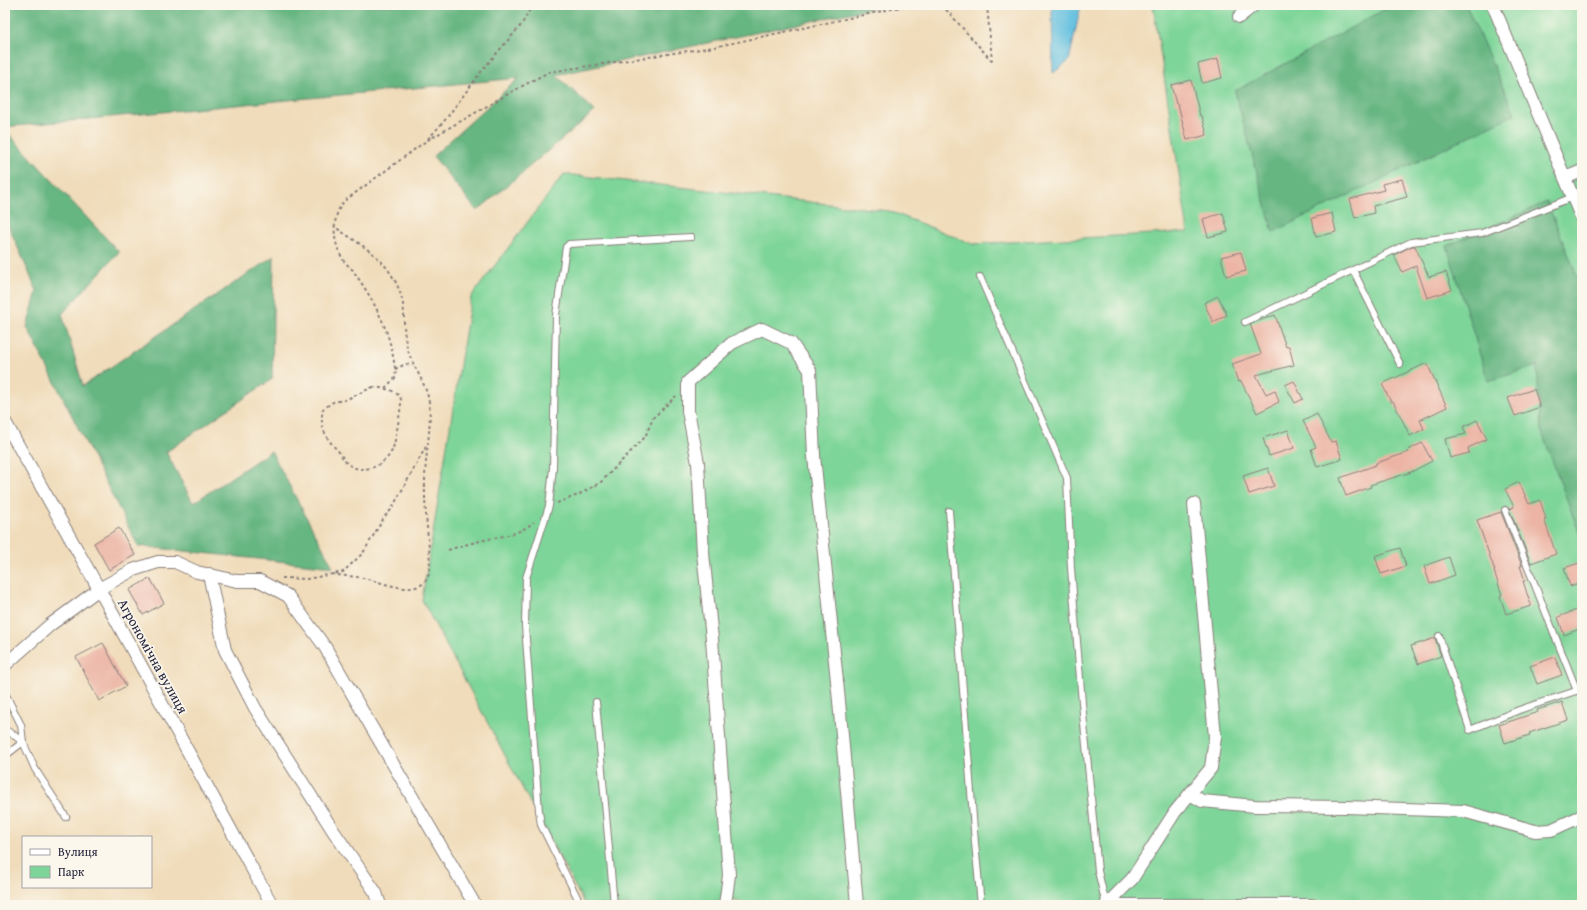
<svg xmlns="http://www.w3.org/2000/svg" width="1587" height="910" viewBox="0 0 1587 910" font-family="'Gentium Book Plus',serif">
  <style>
    .green { fill: #7ed599; stroke: #507c6a }
    .forest { fill: #66b681; stroke: #446c5e }
    .water { fill: #61bfdf; stroke: #42708d }
    .building { fill: #ecb4a4 }
    .lines { fill: none; stroke-linecap: round; stroke-linejoin: round }
    .lane-casing { stroke: #897f7a; stroke-width: 8 }
    .street-casing { stroke: #897f7a; stroke-width: 14 }
    .path { stroke: #897f7a; stroke-width: 2; stroke-dasharray: 3 3; stroke-linecap: butt }
    .lane { stroke: #fff; stroke-width: 6 }
    .street { stroke: #fff; stroke-width: 12 }
    .labels { text-anchor: middle; dominant-baseline: central; stroke-width: 3.5; stroke-linejoin: round; paint-order: stroke }
    .street-label { font-size: 14px; fill: #22223b; stroke: #fbf7ec }
  </style>
  <rect width="100%" height="100%" fill="#fbf7ec"/>
  <filter id="ink" filterUnits="userSpaceOnUse"><feTurbulence type="fractalNoise" baseFrequency=".025" numOctaves="2"/><feDisplacementMap in="SourceGraphic" scale="8" xChannelSelector="R" yChannelSelector="G"/><feConvolveMatrix kernelMatrix="1 2 1 2 8 2 1 2 1" color-interpolation-filters="sRGB"/></filter>
  <filter id="wash" filterUnits="userSpaceOnUse"><feTurbulence type="fractalNoise" baseFrequency=".012" numOctaves="4" result="noise"/><feDisplacementMap in="SourceGraphic" scale="16" xChannelSelector="R" yChannelSelector="G"/><feGaussianBlur stdDeviation="0.9" result="paint"/><feColorMatrix in="noise" values="0 0 0 0 0 0 0 0 0 0 0 0 0 0 0 0 0 1.4 0 .05"/><feComposite in="paint" operator="in"/></filter>
  <g filter="url(#wash)">
    <rect width="100%" height="100%" fill="#f0dcba"/>
    <polygon class="green" points="1153,5 1582,5 1582,905 753,905 732,899 686,905 585,905 422,600 471,297 564,174 889,211 973,244 1188,232"/>
    <g class="forest">
      <polygon points="5,5 887,5 556,75 595,111 477,211 433,156 519,78 5,127"/>
      <polygon points="1393,5 1466,5 1515,114 1273,232 1235,91"/>
      <polygon points="5,130 119,252 62,314 83,386 274,256 272,379 166,452 193,503 271,451 333,567 138,546 27,327 37,291 5,218"/>
      <polygon points="1547,202 1582,288 1582,540 1541,430 1537,366 1488,381 1447,246"/>
    </g>
    <polygon class="water" points="1052,5 1081,5 1069,61 1053,73"/>
    <g id="blocks">
      <g class="building">
        <polygon points="1218,59 1222,78 1202,83 1198,64"/>
        <polygon points="1191,80 1200,116 1202,116 1207,135 1187,140 1178,104 1176,104 1171,85"/>
        <polygon points="1402,179 1407,197 1373,206 1374,213 1355,218 1350,199 1384,190 1382,184"/>
        <polygon points="1223,213 1228,232 1208,237 1203,219"/>
        <polygon points="1332,213 1336,232 1316,237 1312,218"/>
        <polygon points="1412,246 1415,246 1429,277 1446,272 1452,290 1427,298 1416,266 1402,272 1394,255"/>
        <polygon points="1241,252 1246,271 1226,276 1221,257"/>
        <polygon points="1218,296 1227,315 1213,322 1204,303"/>
        <polygon points="1275,315 1286,347 1289,346 1294,365 1256,375 1266,394 1275,390 1279,402 1257,413 1241,381 1238,382 1232,364 1261,354 1250,324"/>
        <polygon points="1427,363 1447,407 1420,420 1424,429 1410,436 1393,401 1391,402 1382,384"/>
        <polygon points="1294,381 1303,399 1295,403 1285,385"/>
        <polygon points="1534,389 1540,407 1515,416 1508,398"/>
        <polygon points="1317,414 1331,442 1336,441 1342,459 1317,467 1311,449 1316,447 1303,421"/>
        <polygon points="1477,420 1487,439 1468,448 1469,453 1450,458 1445,439 1466,434 1463,427"/>
        <polygon points="1288,430 1294,448 1269,456 1263,438"/>
        <polygon points="1422,443 1432,461 1411,472 1370,485 1371,487 1346,496 1340,478 1376,465 1376,463 1409,452 1408,450"/>
        <polygon points="1268,468 1274,486 1249,494 1243,476"/>
        <polygon points="1519,482 1529,504 1540,500 1546,519 1544,519 1556,554 1531,563 1509,509 1514,507 1505,489"/>
        <polygon points="1501,512 1522,566 1520,566 1525,581 1523,581 1531,606 1506,614 1500,596 1502,595 1494,571 1495,571 1477,520"/>
        <polygon points="119,528 135,555 109,570 94,543"/>
        <polygon points="1400,548 1406,566 1381,574 1375,556"/>
        <polygon points="1449,557 1455,575 1430,584 1424,566"/>
        <polygon points="1582,562 1582,582 1570,586 1564,568"/>
        <polygon points="150,578 164,603 143,615 129,590"/>
        <polygon points="1582,608 1582,628 1564,635 1558,617"/>
        <polygon points="1435,638 1441,656 1418,664 1411,646"/>
        <polygon points="103,643 126,686 99,701 76,657"/>
        <polygon points="1555,657 1562,675 1537,684 1530,666"/>
        <polygon points="1562,702 1568,720 1529,733 1530,735 1505,743 1499,725 1538,712 1537,710"/>
      </g>
    </g>
  </g>
  <g filter="url(#ink)">
    <use href="#blocks" fill-opacity="0" stroke="#897f7a" stroke-width="1"/>
    <g class="lines">
      <g class="lane-casing">
        <g id="lane">
          <polyline points="1353,270 1400,364"/>
          <polyline points="980,277 1067,478 1071,568 1082,703 1098,871 1106,905"/>
          <polyline points="1245,322 1411,242 1482,233 1573,197"/>
          <polyline points="1505,510 1577,691"/>
          <polyline points="949,511 975,843 981,905"/>
          <polyline points="1439,636 1470,730 1519,710 1582,689"/>
          <polyline points="5,693 21,725 23,742 35,769 66,817"/>
          <polyline points="596,702 614,905"/>
          <polyline points="5,730 11,733 23,742"/>
          <polyline points="5,756 23,742"/>
          <polyline points="581,905 541,825 539,811 525,626 526,578 549,506 553,468 556,315 566,247 569,244 691,237"/>
        </g>
      </g>
      <g class="street-casing">
        <g id="street">
          <polyline points="1493,5 1582,219"/>
          <polyline points="1239,17 1254,5"/>
          <polyline points="1565,178 1582,171"/>
          <polyline points="5,422 99,589 272,905"/>
          <polyline points="209,574 225,650 255,708 334,832 376,893 380,905"/>
          <polyline points="5,665 50,625 99,589 133,570 158,562 175,562 197,572 237,581 260,581 288,596 325,647 475,905"/>
          <polyline points="1190,794 1202,801 1255,806 1345,807 1463,811 1535,831 1551,830 1582,816"/>
          <polyline points="725,905 729,875 712,639 703,553 698,463 688,411 688,382 732,343 762,329 791,343 810,370 814,456 839,701 857,905"/>
          <polyline points="1106,905 1132,879 1175,812 1211,768 1215,737 1194,504"/>
          <polyline points="1106,905 1312,905"/>
        </g>
      </g>
      <g class="path">
        <polyline points="942,5 992,61"/>
        <polyline points="987,5 992,60"/>
        <polyline points="428,139 445,120 484,68 522,24 532,5"/>
        <polyline points="395,369 406,364 412,365"/>
        <path d="M373 387C380 388 393 389 398 395 399 396 401 398 401 400 402 404 395 443 393 448 387 465 363 476 348 464 344 461 342 456 339 452 326 438 319 428 323 409L333 402 345 400Z"/>
        <path d="M385 388 396 377C394 355 388 331 378 312 372 299 363 285 354 272 352 268 347 265 344 261 335 247 332 230 337 214 339 208 342 203 347 199L426 141 524 85 549 72 714 47 910 5"/>
        <polyline points="557,503 578,495 600,483 645,437 653,418 676,396"/>
        <path d="M448 550C460 546 472 543 484 540 505 535 516 536 534 522"/>
        <path d="M332 574C342 576 353 576 363 578 384 582 428 604 430 566 429 538 424 510 425 481 425 455 432 429 429 402 426 381 410 364 406 343 404 333 404 326 404 316 404 299 398 284 389 271 376 252 353 240 335 227"/>
        <polyline points="282,578 307,579 343,572 363,553 385,516 391,510 427,445"/>
      </g>
      <use href="#lane" class="lane"/>
      <use href="#street" class="street"/>
    </g>
  </g>
  <g class="labels">
    <g class="street-label">
      <text transform="translate(153 656) rotate(61)">Агрономічна вулиця</text>
    </g>
  </g>
  <rect width="1587" height="910" fill="none" stroke="#fbf7ec" stroke-width="20"/>
  <rect x="22" y="836" width="130" height="52" fill="#fbf7ec" stroke="#a4a2a5"/>
  <rect x="30" y="849" width="20" height="6" fill="#ffffff" stroke="#a4a2a5"/>
  <text x="58" y="856" font-size="12" fill="#22223b">Вулиця</text>
  <rect x="30" y="866" width="20" height="12" fill="#7ed599" stroke="#a4a2a5"/>
  <text x="58" y="876" font-size="12" fill="#22223b">Парк</text>
</svg>
